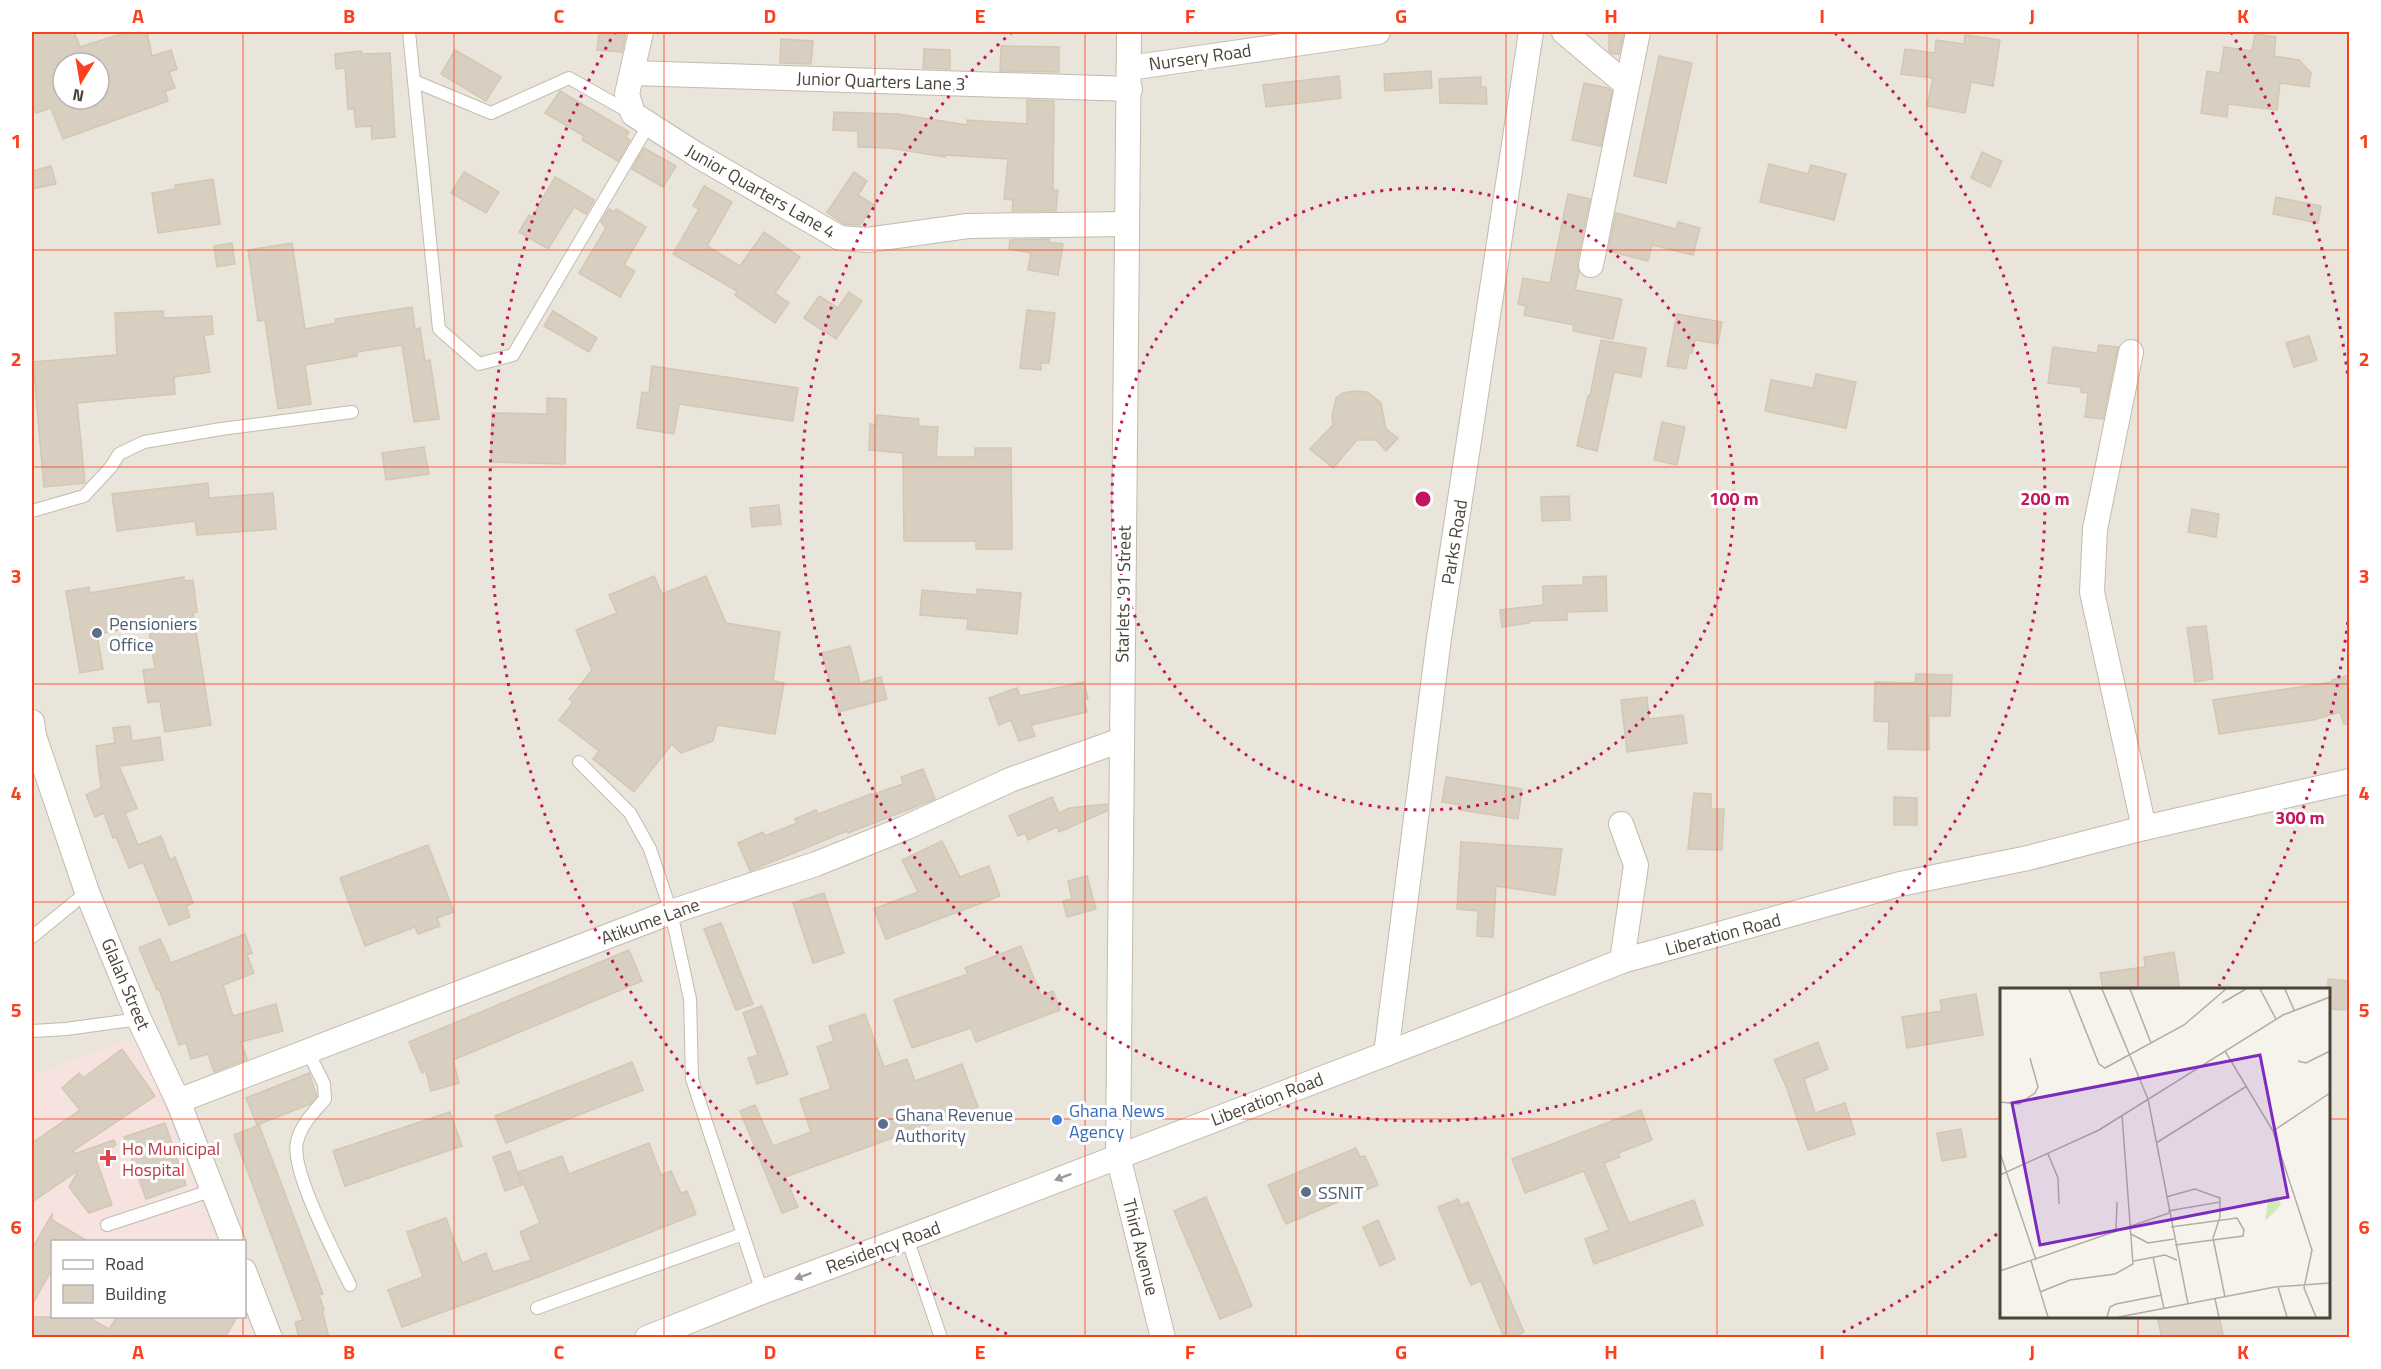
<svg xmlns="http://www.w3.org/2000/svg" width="2381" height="1369" viewBox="0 0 2381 1369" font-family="'Titillium Web',sans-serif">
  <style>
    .residential { fill: #eae5da; fill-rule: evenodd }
    .medical { fill: #f6e3e0 }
    .building { fill: #d8cfc1; stroke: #d3c7b4; stroke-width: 1.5; fill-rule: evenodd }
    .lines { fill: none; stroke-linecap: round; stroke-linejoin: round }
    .service-casing { stroke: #c2bbae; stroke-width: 14 }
    .minor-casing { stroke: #c2bbae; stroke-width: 26 }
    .service { stroke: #fff; stroke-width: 12 }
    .minor { stroke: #fff; stroke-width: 24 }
    .oneway { fill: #9c9892 }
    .grid { fill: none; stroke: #fc3f1d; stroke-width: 1.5; stroke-opacity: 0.55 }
    .ring { fill: none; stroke: #c2185b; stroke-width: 3; stroke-dasharray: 3 6 }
    .service-dot { fill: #5c6f8a; stroke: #fff; stroke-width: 2 }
    .shop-dot { fill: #3f7fe0; stroke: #fff; stroke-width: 2 }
    .health-dot { fill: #e0444e; stroke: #fff; stroke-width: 2 }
    .labels { text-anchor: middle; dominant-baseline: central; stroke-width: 6; stroke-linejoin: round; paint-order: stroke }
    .street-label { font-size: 18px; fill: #4b4439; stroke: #fff }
    .service-label { font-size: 18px; fill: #4e5e75; stroke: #fff; text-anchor: start }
    .shop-label { font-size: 18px; fill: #366cbe; stroke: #fff; text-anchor: start }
    .health-label { font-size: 18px; fill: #be3a42; stroke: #fff; text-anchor: start }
    .inset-road { fill: none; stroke: #b2ada4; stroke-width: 1.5 }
    .view { fill: #7b2cbf; fill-opacity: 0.15; stroke: #7b2cbf; stroke-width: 3 }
    .inset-edge { fill: none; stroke: #4b4439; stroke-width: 3 }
    .centre { fill: #c2185b; stroke: #fff; stroke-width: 3 }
    .ring-label { font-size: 18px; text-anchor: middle; font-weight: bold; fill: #c2185b; stroke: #fff; stroke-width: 6; stroke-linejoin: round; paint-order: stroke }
    .neatline { fill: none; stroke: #fc3f1d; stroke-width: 2 }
    .grid-label { font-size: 20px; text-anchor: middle; font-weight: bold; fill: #fc3f1d }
  </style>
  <rect width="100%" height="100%" fill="#f6f3ec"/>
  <path class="residential" d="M32 32H2349V1337H32ZM63 63H99V99H63ZM2002 990H2328V1316H2002ZM52 1242H244V1316H52Z"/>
  <polygon class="medical" points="137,1036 217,1241 52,1242 52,1316 244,1316 245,1311 255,1337 32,1338 32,1075"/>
  <g class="building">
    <path d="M32 32H74L80 47 127 32H147L152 56 171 50 177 69 169 72 175 88 165 91 168 101 63 139 51 108 36 113 32 101ZM63 63H99V99H63Z"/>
    <polygon points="599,32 626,32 622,52 597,50"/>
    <polygon points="1609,32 1624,32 1619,54 1613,54 1609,51"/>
    <polygon points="2255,34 2276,37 2274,56 2299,60 2311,73 2309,87 2280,83 2277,110 2228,104 2227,117 2201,113 2207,71 2220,73 2224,47 2252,51"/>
    <polygon points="1965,35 2000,40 1993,86 1971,82 1965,113 1927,106 1933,78 1901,74 1905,49 1935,53 1936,40 1964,44"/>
    <polygon points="781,39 813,41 811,64 780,63"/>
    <polygon points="1001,46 1059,47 1059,72 1000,71"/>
    <polygon points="924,49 950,50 950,69 923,68"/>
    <polygon points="455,50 501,77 486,101 441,74"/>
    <polygon points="361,51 362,54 390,53 395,137 372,139 371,126 356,127 354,109 348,109 345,68 336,69 335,54"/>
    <polygon points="1659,56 1692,63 1666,183 1634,176"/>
    <polygon points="1431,71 1432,88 1385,91 1384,74"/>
    <polygon points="1339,76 1341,98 1266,107 1263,85"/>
    <polygon points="1481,77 1481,87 1486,87 1487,104 1440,103 1439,79"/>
    <polygon points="1584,83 1608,88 1612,91 1601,146 1572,140"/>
    <polygon points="560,91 629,132 626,137 630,140 618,161 582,140 584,136 545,113"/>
    <polygon points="1027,100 1054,101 1053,190 1058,190 1056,211 1012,211 1013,200 1004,199 1008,159 946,155 945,157 889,148 858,147 858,131 833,130 834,112 897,114 967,125 967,120 1027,124"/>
    <polygon points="644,148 676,166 663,187 632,169"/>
    <polygon points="1982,152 2002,161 1990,187 1971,178"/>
    <polygon points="1769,164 1808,174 1811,165 1846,174 1834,220 1760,202"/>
    <polygon points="51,166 56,184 32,189 32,171"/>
    <polygon points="464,172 499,192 486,213 451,193"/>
    <polygon points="854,172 867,181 858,195 874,205 860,225 844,224 827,212"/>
    <polygon points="555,177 594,200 586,214 574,207 548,249 519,232 529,215 532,217"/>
    <polygon points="213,179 220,224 158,233 152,193 176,189 175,185"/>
    <polygon points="704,186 732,202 707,246 740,266 764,232 800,257 775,293 789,303 775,323 735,295 737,291 673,254 699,209 693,206"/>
    <polygon points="1568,194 1590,199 1577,262 1579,272 1575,290 1622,299 1613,339 1573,331 1574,325 1524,315 1526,306 1518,304 1523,278 1550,283"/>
    <polygon points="2276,197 2321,206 2318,223 2273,214"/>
    <polygon points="609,209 614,212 616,209 646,227 624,265 635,271 620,297 579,273 606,228 601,222"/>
    <polygon points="1616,213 1676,229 1678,222 1700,228 1693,255 1652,245 1648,261 1608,251"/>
    <polygon points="1049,239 1048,242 1063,244 1058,275 1028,270 1031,253 1009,249 1010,240"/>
    <polygon points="232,243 235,264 217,267 214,246"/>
    <polygon points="292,243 305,329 336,323 335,319 412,307 415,329 420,328 425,361 430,360 439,419 414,422 402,345 357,352 357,356 305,365 311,404 278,409 265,320 258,321 248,250"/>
    <polygon points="849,292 862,301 836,339 804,318 819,296 838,308"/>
    <polygon points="1027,310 1055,313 1049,363 1041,363 1041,370 1020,368"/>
    <polygon points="163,311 164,318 212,316 213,334 204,335 210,372 174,377 175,394 77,403 85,483 44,487 33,362 117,355 115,313"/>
    <polygon points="553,311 597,338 589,352 544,326"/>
    <polygon points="1677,314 1722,322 1718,344 1695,340 1692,353 1689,353 1686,369 1667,366"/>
    <polygon points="2309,336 2317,360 2294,367 2286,343"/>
    <polygon points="1601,340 1646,348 1641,377 1614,372 1597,451 1577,446 1588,396 1590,396"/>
    <polygon points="2099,345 2118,347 2103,419 2085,417 2088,393 2081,392 2081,387 2048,383 2053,347 2097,353"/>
    <polygon points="652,366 798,388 793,421 679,404 674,434 637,428 642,392 649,393"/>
    <polygon points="1816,374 1856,382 1846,428 1765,411 1771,380 1813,388"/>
    <polygon points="1354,391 1367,392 1381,403 1386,429 1398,438 1386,451 1376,440 1357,440 1333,468 1310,449 1333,425 1332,416 1336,398 1343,393"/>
    <polygon points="547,398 566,399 565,464 491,462 492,413 547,414"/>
    <polygon points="877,415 919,419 918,426 938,427 936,457 975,457 975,448 1011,448 1012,549 976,549 976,541 904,541 903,453 869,450 870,424 876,425"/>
    <polygon points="1662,422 1685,427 1677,465 1654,460"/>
    <polygon points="424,447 429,474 386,480 382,453"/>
    <polygon points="208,483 209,498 273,493 276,529 197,535 195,521 117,531 112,494"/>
    <polygon points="1569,496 1570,520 1542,521 1541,497"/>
    <polygon points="779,505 781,524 752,527 750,508"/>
    <polygon points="2192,509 2219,514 2216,537 2188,532"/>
    <polygon points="654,576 662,594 706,576 726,623 780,632 773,681 784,683 775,734 717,725 713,741 681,753 672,744 634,792 593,759 599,751 559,720 573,702 569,699 592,670 576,630 617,613 609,595"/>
    <polygon points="1606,576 1607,611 1567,612 1567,620 1529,621 1529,623 1502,627 1500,610 1543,605 1543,586 1583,585 1583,577"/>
    <polygon points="184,577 184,581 193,580 197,612 193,613 211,725 165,732 160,701 148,703 143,670 155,669 148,625 97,634 103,669 80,673 66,591 89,587 90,593"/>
    <polygon points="977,589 1021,593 1017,634 967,629 968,619 920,615 922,590 977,595"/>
    <polygon points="2206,626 2213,679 2195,682 2187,628"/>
    <polygon points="850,646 860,683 881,677 887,699 838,712 822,653"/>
    <polygon points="1916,674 1952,675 1950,716 1929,716 1929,750 1888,749 1889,722 1874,721 1875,682 1915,683"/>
    <polygon points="2349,675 2349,724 2344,724 2340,712 2313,720 2219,734 2213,700 2333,682 2332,680"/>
    <polygon points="1084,682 1088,699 1084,700 1087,712 1031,725 1035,736 1019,741 1011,720 999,725 989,698 1017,688 1020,696"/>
    <polygon points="1647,697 1649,719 1683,715 1687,743 1627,752 1621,700"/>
    <polygon points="130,726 132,741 160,737 163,760 119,766 137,808 125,813 138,845 161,836 170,860 175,857 193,903 186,906 190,917 169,925 143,862 129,868 116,837 113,838 104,813 95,817 86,795 101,788 96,746 115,743 113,728"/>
    <polygon points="923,769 935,799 848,833 847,831 750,871 738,843 763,832 765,836 797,823 795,819 816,810 818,814 871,794 871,795 903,784 901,777"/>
    <polygon points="1446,777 1522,789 1518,819 1460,810 1461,805 1442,802"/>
    <polygon points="1694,793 1711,794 1711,809 1724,809 1722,850 1688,849"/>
    <polygon points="1052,797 1059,813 1069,808 1107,804 1107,811 1059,832 1057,827 1028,840 1025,833 1018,836 1009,816"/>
    <polygon points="1894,797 1917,798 1917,825 1894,825"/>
    <polygon points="942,841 960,877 989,866 1000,896 886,939 874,909 918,892 902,860"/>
    <polygon points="1461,842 1562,849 1555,895 1496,886 1493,937 1477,936 1478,911 1457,909"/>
    <polygon points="428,845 454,912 437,918 440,926 418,934 415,927 365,946 340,878"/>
    <polygon points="1087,876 1096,909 1067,917 1063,901 1072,899 1068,881"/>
    <polygon points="824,893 844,953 813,963 793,903"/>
    <polygon points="721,923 753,1004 736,1010 704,929"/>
    <polygon points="245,934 252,953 247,955 254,973 223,985 233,1016 276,1004 283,1031 241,1042 247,1059 214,1072 208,1054 191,1059 186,1043 179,1045 159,989 157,990 139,948 160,939 171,963"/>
    <polygon points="1021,946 1041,996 1053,991 1060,1010 976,1042 971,1028 912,1048 894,1000 968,974 965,968"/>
    <polygon points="629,950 642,981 453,1060 459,1083 431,1091 426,1071 422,1073 409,1042"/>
    <polygon points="2174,952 2180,990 2103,990 2100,973 2145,967 2144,957"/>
    <polygon points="2328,979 2349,981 2349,1010 2328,1009"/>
    <polygon points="1976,994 1983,1035 1907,1048 1902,1017 1942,1011 1940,1000"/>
    <polygon points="762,1006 788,1074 757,1084 748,1058 758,1055 743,1013"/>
    <polygon points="865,1014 884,1067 907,1059 915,1081 962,1064 978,1107 785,1177 798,1207 782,1213 740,1111 755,1105 773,1146 811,1132 800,1099 831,1089 817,1047 834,1041 829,1026"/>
    <polygon points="1818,1042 1828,1069 1804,1079 1815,1113 1845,1103 1855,1134 1808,1150 1786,1086 1774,1060"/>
    <polygon points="122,1049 155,1096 73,1151 74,1154 114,1140 116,1145 96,1159 112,1205 89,1213 69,1187 79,1170 32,1202 32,1143 80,1110 62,1088 79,1073 83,1078"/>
    <polygon points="632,1062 643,1090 506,1143 495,1116"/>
    <polygon points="309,1073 317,1096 310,1104 257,1125 246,1098"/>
    <polygon points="1641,1110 1652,1140 1618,1153 1620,1157 1604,1163 1629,1223 1694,1200 1703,1225 1594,1264 1585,1239 1609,1230 1584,1171 1525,1193 1512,1159"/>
    <polygon points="450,1112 462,1146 345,1186 333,1151"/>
    <polygon points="165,1123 186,1185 146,1199 124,1137"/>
    <polygon points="259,1125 323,1294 319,1295 324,1310 322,1310 329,1338 299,1338 295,1322 303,1320 234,1135"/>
    <polygon points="1961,1129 1966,1157 1942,1161 1937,1133"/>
    <polygon points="649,1143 661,1175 671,1171 681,1193 687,1191 696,1214 541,1276 402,1327 388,1290 423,1277 407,1232 446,1218 462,1263 486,1253 493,1272 531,1260 520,1232 540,1223 519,1172 562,1156 569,1174"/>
    <polygon points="1356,1148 1360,1157 1365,1156 1378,1185 1286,1224 1268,1185"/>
    <polygon points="510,1151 522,1185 505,1191 493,1157"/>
    <polygon points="1206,1197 1252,1306 1220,1319 1174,1211"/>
    <polygon points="1458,1199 1461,1205 1468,1202 1524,1332 1512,1338 1504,1338 1481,1281 1471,1285 1438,1207"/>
    <polygon points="52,1214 52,1220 89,1242 52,1242 52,1269 32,1305 32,1249"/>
    <polygon points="1378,1220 1395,1259 1380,1266 1363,1227"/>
    <polygon points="32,1317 88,1317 109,1329 117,1317 237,1317 225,1338 32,1338"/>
    <polygon points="2157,1317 2219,1317 2223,1334 2208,1338 2162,1338"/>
  </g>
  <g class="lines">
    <g class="service-casing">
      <g id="service">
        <polyline points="409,32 439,329 479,364 513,355 649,124"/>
        <polyline points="414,81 491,113 569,78 631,113"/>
        <polyline points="32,511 84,496 111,467 119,454 144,442 221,429 352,412"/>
        <polyline points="579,762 630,813 650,849 671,912 690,999 692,1079 762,1292"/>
        <polyline points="32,937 87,892"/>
        <polyline points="32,1031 66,1029 139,1019"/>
        <path d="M308 1052 324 1084 325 1099C314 1112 301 1124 297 1142 290 1170 336 1256 350 1285"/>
        <polyline points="107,1225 213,1190"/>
        <polyline points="907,1238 941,1338"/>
        <polyline points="537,1308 743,1234"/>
      </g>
    </g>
    <g class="minor-casing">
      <g id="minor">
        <polyline points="641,32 627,94 633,114 697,155 840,238 867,240 968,226 1127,224"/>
        <polyline points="1129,32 1118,1156 1163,1338"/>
        <polyline points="1564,32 1627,85"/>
        <polyline points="1129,68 1378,32"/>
        <polyline points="633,73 1130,89"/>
        <polyline points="1591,265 1638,32"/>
        <polyline points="2131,352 2095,529 2092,592 2144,828"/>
        <polyline points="32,722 34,736 87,892 139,1019 178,1101 233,1242"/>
        <polyline points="1621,824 1636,865 1622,961"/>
        <polyline points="1386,1054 1439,638 1531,32"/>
        <polyline points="178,1101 671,912 816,864 905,828 1010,780 1121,740"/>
        <polyline points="244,1271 270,1338"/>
        <polyline points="647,1338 762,1292 907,1238 1500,1010 1622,961 1900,884 2028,858 2144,828 2350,781"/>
      </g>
    </g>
    <use href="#service" class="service"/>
    <use href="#minor" class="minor"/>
  </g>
  <defs><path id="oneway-solid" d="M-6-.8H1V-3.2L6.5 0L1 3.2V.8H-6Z" transform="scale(1.5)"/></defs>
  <g class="oneway">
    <use href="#oneway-solid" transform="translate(1063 1177) rotate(159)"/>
    <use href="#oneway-solid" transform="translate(803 1276) rotate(160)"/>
  </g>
  <path class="grid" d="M243 32V1242M454 32V1338M664 32V1338M875 32V1338M1085 32V1338M1296 32V1338M1506 32V1338M1717 32V1338M1927 32V1338M2138 32V990M32 250H2350M32 467H2350M32 684H2350M32 902H2350M32 1119H2002M2328 1119H2350M243 1316V1338M2138 1316V1338"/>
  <g class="ring">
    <circle cx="1423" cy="499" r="311"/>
    <path d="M1835 33A622 622 0 1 1 1011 33"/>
    <path d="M2349 613A933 933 0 0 1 2219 986M1997 1234A933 933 0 0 1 1839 1334M1007 1334A933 933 0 0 1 615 32M2231 32A933 933 0 0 1 2349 385"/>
  </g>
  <g class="service-dot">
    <circle cx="97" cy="633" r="6"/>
    <circle cx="883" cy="1124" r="6"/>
    <circle cx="1306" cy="1192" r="6"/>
  </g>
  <circle class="shop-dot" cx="1057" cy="1120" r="6"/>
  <path class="health-dot" d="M105 1149h6v6h6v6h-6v6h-6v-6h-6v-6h6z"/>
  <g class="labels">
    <g class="street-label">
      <text transform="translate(1200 57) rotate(-8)">Nursery Road</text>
      <text transform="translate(881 81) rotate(2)">Junior Quarters Lane 3</text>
      <text transform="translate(761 191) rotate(30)">Junior Quarters Lane 4</text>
      <text transform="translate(1454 542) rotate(-81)">Parks Road</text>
      <text transform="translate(1123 594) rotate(-89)">Starlets '91 Street</text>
      <text transform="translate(650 921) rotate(-20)">Atikume Lane</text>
      <text transform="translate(1723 934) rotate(-15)">Liberation Road</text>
      <text transform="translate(126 984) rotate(67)">Glalah Street</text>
      <text transform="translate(1267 1099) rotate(-21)">Liberation Road</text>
      <text transform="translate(883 1247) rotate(-20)">Residency Road</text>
      <text transform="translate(1141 1247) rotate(76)">Third Avenue</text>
    </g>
    <g class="service-label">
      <text x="109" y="623">Pensioniers<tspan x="109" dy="21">Office</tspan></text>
      <text x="895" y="1114">Ghana Revenue<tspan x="895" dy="21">Authority</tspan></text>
      <text x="1318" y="1192">SSNIT</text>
    </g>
    <g class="shop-label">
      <text x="1069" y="1110">Ghana News<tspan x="1069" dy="21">Agency</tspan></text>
    </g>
    <g class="health-label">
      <text x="122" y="1148">Ho Municipal<tspan x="122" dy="21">Hospital</tspan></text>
    </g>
  </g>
  <g transform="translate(2000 988)">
    <rect width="330" height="330" fill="#f6f3ec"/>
    <path d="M277 208 281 217 265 233 268 211Z" fill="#d2eab5"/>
    <path class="inset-road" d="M69 1 99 76 105 80 184 37 226 1M102 1 148 111 188 316M130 1 151 55M260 1 276 31M285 1 294 22M222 15 246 1M225 63 273 143 312 262 304 300 316 329M298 73 306 75 330 63M0 114 19 116 35 105 38 99 30 70M273 143 330 105M156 155 247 98M0 165 36 272M48 166 58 190 59 216M0 187 99 142 283 27 330 9M166 209 195 201 220 210V229L213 250 225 309M168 223 220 214M171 239 237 230 244 242 243 248 175 257M116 243 117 214M131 246 148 255 174 251M153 269 164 321M31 273 48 329M134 273 165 267 177 272M0 283 169 225M278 299 287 329M40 304 70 292 115 286 133 276 122 127M215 311 219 329M107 329 110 319 116 316 162 307M119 329 275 299 330 295"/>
    <path class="view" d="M260 67 288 209 40 257 12 115Z"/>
    <rect width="330" height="330" class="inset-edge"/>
  </g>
  <circle cx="1423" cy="499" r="9" class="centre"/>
  <g class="ring-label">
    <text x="1734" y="505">100 m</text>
    <text x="2045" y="505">200 m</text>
    <text x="2300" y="824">300 m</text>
  </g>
  <rect width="2381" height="1369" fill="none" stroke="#ffffff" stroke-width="66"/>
  <rect x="51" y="1240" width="195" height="78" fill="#ffffff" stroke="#b7b4b0" stroke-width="1.5"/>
  <rect x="63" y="1260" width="30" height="9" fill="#ffffff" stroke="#b7b4b0" stroke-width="1.5"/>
  <text x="105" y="1270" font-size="18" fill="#4b4439">Road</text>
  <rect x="63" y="1285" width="30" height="18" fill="#d8cfc1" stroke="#b7b4b0" stroke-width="1.5"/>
  <text x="105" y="1300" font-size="18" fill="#4b4439">Building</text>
  <g transform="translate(81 81) rotate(191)"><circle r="28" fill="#ffffff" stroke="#b7b4b0" stroke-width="1.5"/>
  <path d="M0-4.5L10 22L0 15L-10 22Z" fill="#fc3f1d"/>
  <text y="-9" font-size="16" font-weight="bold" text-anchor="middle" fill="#4b4439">N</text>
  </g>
  <rect x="33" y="33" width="2315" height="1303" class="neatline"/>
  <g class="grid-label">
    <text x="138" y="23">A</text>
    <text x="349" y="23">B</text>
    <text x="559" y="23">C</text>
    <text x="770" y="23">D</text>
    <text x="980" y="23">E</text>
    <text x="1190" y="23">F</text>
    <text x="1401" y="23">G</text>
    <text x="1611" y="23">H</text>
    <text x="1822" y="23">I</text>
    <text x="2032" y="23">J</text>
    <text x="2243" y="23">K</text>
    <text x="16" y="148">1</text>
    <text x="2364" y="148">1</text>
    <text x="16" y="366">2</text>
    <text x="2364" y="366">2</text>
    <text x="16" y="583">3</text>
    <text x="2364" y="583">3</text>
    <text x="16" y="800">4</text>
    <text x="2364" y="800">4</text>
    <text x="16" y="1017">5</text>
    <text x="2364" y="1017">5</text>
    <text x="16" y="1234">6</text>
    <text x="2364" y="1234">6</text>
    <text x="138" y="1359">A</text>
    <text x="349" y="1359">B</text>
    <text x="559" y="1359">C</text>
    <text x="770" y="1359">D</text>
    <text x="980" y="1359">E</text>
    <text x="1190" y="1359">F</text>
    <text x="1401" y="1359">G</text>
    <text x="1611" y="1359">H</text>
    <text x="1822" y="1359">I</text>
    <text x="2032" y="1359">J</text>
    <text x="2243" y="1359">K</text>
  </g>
</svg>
